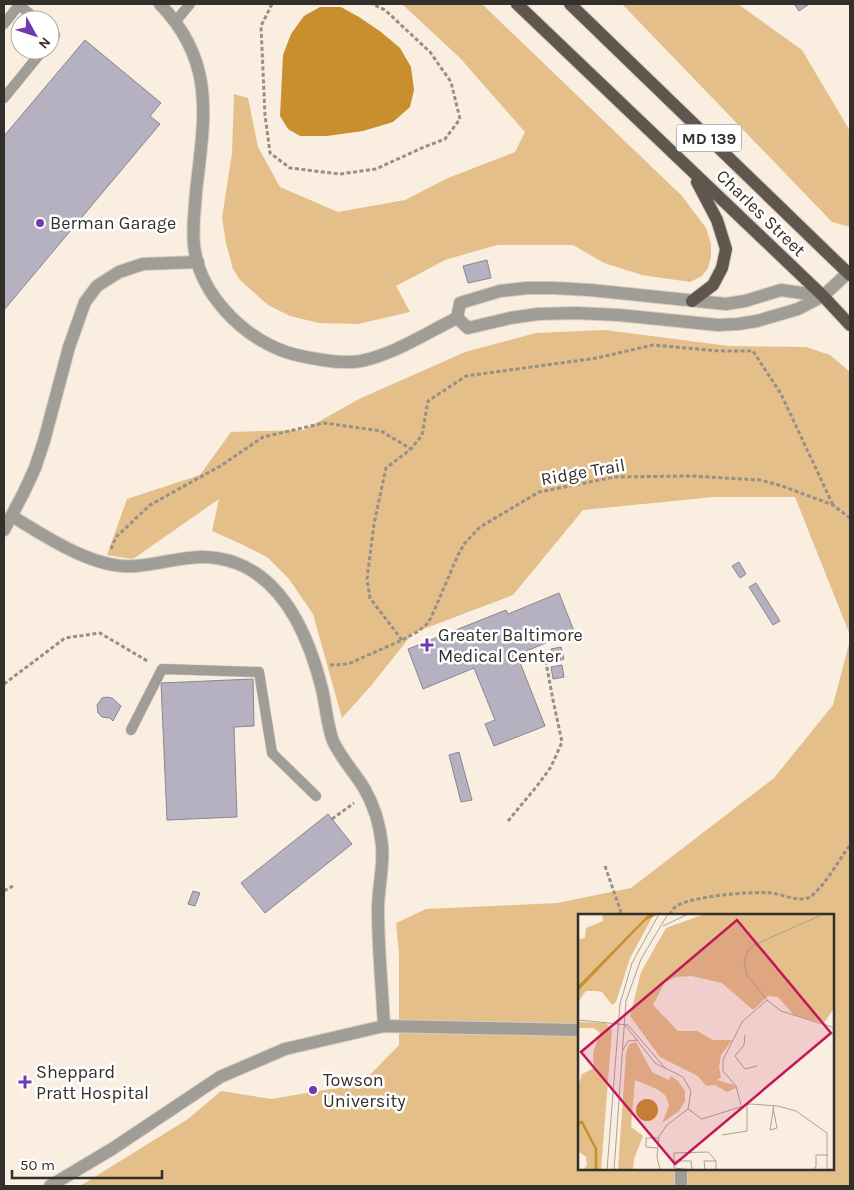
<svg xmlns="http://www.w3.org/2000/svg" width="854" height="1190" viewBox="0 0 854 1190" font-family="Karla,sans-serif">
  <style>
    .green { fill: #e4bf89; fill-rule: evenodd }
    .water { fill: #c98f2f }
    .building { fill: #b6b1c1; stroke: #898593 }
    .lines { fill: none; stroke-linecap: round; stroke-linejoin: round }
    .lane-casing { stroke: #d5ccbf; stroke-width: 11 }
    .street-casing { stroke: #d5ccbf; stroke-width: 14 }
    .primary-casing { stroke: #d5ccbf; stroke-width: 14 }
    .path { stroke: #979086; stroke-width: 3; stroke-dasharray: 4 2.5; stroke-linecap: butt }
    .lane { stroke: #a09c96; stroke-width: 10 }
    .street { stroke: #a09c96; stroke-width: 12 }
    .primary { stroke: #5f574d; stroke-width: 12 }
    .poi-dot { fill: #6f3ab0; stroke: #fff; stroke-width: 2 }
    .labels { text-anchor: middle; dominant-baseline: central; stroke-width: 5; stroke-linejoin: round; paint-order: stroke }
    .shield { fill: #fff; stroke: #706d6a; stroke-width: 1 }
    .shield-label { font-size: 16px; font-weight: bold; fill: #332f2a }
    .street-label { font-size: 18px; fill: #332f2a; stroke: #fff }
    .poi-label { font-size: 18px; fill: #332f2a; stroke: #fff; text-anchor: start }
    .inset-river { fill: none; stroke: #c98f2f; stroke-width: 2.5 }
    .inset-road { fill: none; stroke: #aaa297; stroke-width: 1 }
    .view { fill: #c2185b; fill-opacity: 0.15; stroke: #c2185b; stroke-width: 2.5 }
    .inset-edge { fill: none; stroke: #332f2a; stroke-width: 2.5 }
  </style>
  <rect width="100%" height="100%" fill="#f9eee0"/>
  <g class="green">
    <polygon points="402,4 482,4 682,196 706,228 711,244 711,257 708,268 702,276 690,282 642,275 604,263 573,245 497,245 445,260 396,286 410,312 358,324 319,323 290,316 268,305 240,280 233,269 226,243 222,218 232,153 234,94 248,98 258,147 280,187 338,212 405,200 448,178 515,152 525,132 460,58"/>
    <polygon points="622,4 738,4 802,50 850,131 850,227 832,222"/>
    <polygon points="605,330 729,346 806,347 830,355 850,372 850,635 795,497 714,497 583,510 513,595 413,633 370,687 342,718 313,614 289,579 267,557 241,544 212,531 219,499 133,559 107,555 127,499 200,475 231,432 304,430 359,399 465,352 536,333"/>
    <path d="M850 640V1186H80L188 1119 221 1091 271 1099 361 1084 399 1045V954L396 923 426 909 557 903 631 888 774 778 833 705ZM579 915H833V1169H579Z"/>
  </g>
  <polygon class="water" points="320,7 341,7 359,17 381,32 400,48 411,67 414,90 410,107 393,122 363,131 327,136 300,136 288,129 280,116 283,55 291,34 304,16"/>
  <g class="building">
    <polygon points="794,4 809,4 799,11"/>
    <polygon points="85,40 161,103 150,116 160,124 4,310 4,136"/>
    <polygon points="487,260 491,278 468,283 463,266"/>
    <polygon points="739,562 746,574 740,578 732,566"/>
    <polygon points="756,583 780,621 773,625 749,587"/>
    <polygon points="559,593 574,631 517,655 545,726 494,746 485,724 495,720 474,668 423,689 408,649 506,610 508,614"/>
    <polygon points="561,647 564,659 554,662 551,649"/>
    <polygon points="562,665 564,677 553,679 551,667"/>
    <polygon points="253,679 254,726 234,727 237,817 167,820 161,683"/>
    <polygon points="107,697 112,698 121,706 113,721 110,718 102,717 98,713 97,705 102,698"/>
    <polygon points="459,752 472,800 461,802 449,755"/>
    <polygon points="328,814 352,844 265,913 241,883"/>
    <polygon points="193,891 200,893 195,906 188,904"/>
  </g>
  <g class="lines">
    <g class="lane-casing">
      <g id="lane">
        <polyline points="18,4 37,20"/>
        <polyline points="175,22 190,4"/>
        <polyline points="4,24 19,5"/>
        <polyline points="50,31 55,35 50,42"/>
        <polyline points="4,98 43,50"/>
        <polyline points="131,730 162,669 259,672 272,753 316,796"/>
      </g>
    </g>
    <g class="street-casing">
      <g id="street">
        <path d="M160 4C217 63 204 119 196 192 195 209 192 228 194 245 199 293 241 336 286 352 298 356 310 358 323 360 335 362 349 363 361 361 395 354 426 333 457 318"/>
        <polyline points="457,318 468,328 510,318 538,314 575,313 619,315 718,325 738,324 757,321 798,309 823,296 850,271"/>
        <polyline points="457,318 460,303 500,291 527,288 554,288 590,290 726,304 745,301 781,290 823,296"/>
        <path d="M12 516C46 537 95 570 136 566 172 563 200 549 236 563 287 582 310 641 322 689 326 706 327 725 333 741 341 758 354 772 364 788 374 805 380 826 382 845 384 867 378 888 378 909 378 948 382 987 384 1026"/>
        <polyline points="4,530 24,492 35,468 44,441 69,347 85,302 97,286 119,272 143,264 198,262"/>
        <polyline points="50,1186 112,1149 220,1077 285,1049 384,1026 576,1030 579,1031"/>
        <polyline points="681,1186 681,1169"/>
      </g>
    </g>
    <g class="primary-casing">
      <g id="primary">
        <polyline points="517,4 823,296 850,325"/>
        <polyline points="570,4 850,275"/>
        <polyline points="692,301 713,285 722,268 726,249 717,220 697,182"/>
      </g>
    </g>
    <g class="path">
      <polyline points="272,4 261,26 265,115 270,153 290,168 340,174 376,169 424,147 445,139 460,119 451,82 430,52 385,10 372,4"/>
      <polyline points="111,549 116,537 150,505 222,465 263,437 324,423 381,431 411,449"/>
      <polyline points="402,640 370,598 367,579 374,524 386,468 411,449 422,435 428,401 466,376 597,358 653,345 719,351 753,351 781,394 833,505"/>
      <polyline points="330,665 348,664 402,640 417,632 426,625 431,618 458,555 464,544 480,527 539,492 615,477 692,476 760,480 782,486 833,505 850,518"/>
      <polyline points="4,684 65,638 100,633 149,662"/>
      <polyline points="332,819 354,803"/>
      <polyline points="508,821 537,786 551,767 562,742 553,700 545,657"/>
      <polyline points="605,866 622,915"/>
      <polyline points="4,891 13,886"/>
      <path d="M671 915C671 912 671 911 674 908 686 896 753 891 771 893 782 894 798 902 808 898 822 891 840 858 850 845"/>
    </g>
    <use href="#lane" class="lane"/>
    <use href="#street" class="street"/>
    <use href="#primary" class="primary"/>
  </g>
  <g class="poi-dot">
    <circle cx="40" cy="223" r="5"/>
    <path d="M424.5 637.5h5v5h5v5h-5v5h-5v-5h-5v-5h5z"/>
    <path d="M22.5 1074.5h5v5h5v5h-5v5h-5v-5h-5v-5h5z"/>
    <circle cx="313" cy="1090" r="5"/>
  </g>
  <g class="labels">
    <rect class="shield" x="676.5" y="124.5" width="65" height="27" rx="4"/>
    <g class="shield-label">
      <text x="709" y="138">MD 139</text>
    </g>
    <g class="street-label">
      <text transform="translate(761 213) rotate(44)">Charles Street</text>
      <text transform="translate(583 472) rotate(-10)">Ridge Trail</text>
    </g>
    <g class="poi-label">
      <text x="50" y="223">Berman Garage</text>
      <text x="438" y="635">Greater Baltimore<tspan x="438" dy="21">Medical Center</tspan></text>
      <text x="36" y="1072">Sheppard<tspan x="36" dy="21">Pratt Hospital</tspan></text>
      <text x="323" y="1080">Towson<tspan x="323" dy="21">University</tspan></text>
    </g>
  </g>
  <g transform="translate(578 914)">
    <rect width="256" height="256" fill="#f9eee0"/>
    <path d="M24 0H76L52 44 38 88 34 91 24 78 18 77H8L0 88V25L7 24 8 14 25 7ZM127 0H256V94L246 109 216 101 200 83 190 82 175 96 144 69 114 62 98 63 87 68 75 91 100 117H119L135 126H154L143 141 141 153 143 163 139 166 156 171 158 174 149 178 137 171 128 172 120 162 82 143 52 102 63 58 88 14ZM0 108 28 109 34 116 23 256H5L9 251 8 243 0 237V172L4 160 16 154 15 139 22 119 16 114H0ZM58 128 74 158 91 166 93 162 100 167 107 177V187L101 197 84 209 91 192 88 182 79 175 57 166 53 213 65 222 56 245 55 256H40L48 139 51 130Z" fill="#e4bf89"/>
    <path d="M71 0H80L67 7 0 77 1 71ZM58 196a11 11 0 1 1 22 0a11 11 0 1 1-22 0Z" fill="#c98f2f"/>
    <path class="inset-river" d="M0 209 4 208 18 235V256"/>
    <path class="inset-road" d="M246 0 178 30 170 36 166 48 169 61 189 86 203 97 257 114M85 12 108 1M0 106 50 111 88 155M47 111 77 149 105 163 113 177 110 195 89 211 81 222 79 243 82 256M167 121 166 131 157 142 167 155 179 152M45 136 50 127 60 126M163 191 158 172 145 157V146L164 108 189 86M195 194 199 214 192 216 196 191M110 195 124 205 172 190 200 192 218 197 249 219V256M144 221 169 217V190M80 234 68 233V224H81M96 247H113L114 255M29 256 42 90 54 49 81 0M36 256 48 87 63 45 90 0M114 256 96 254V239L130 238 138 247M127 256 126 247H138V256M234 256 238 253V241H250"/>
    <path class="view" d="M159 6 253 119 97 250 3 138Z"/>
    <rect width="256" height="256" class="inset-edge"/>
  </g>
  <rect width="854" height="1190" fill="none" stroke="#332f2a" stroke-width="10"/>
  <g transform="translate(35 35) rotate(130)"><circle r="24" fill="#ffffff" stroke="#adacaa"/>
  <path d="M0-4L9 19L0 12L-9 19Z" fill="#6f3ab0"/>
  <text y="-8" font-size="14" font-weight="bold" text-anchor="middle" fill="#332f2a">N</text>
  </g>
  <path d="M12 1170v8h150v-8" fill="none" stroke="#332f2a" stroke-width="2.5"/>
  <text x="20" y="1170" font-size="15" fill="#332f2a" stroke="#ffffff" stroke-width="4" paint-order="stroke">50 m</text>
</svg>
